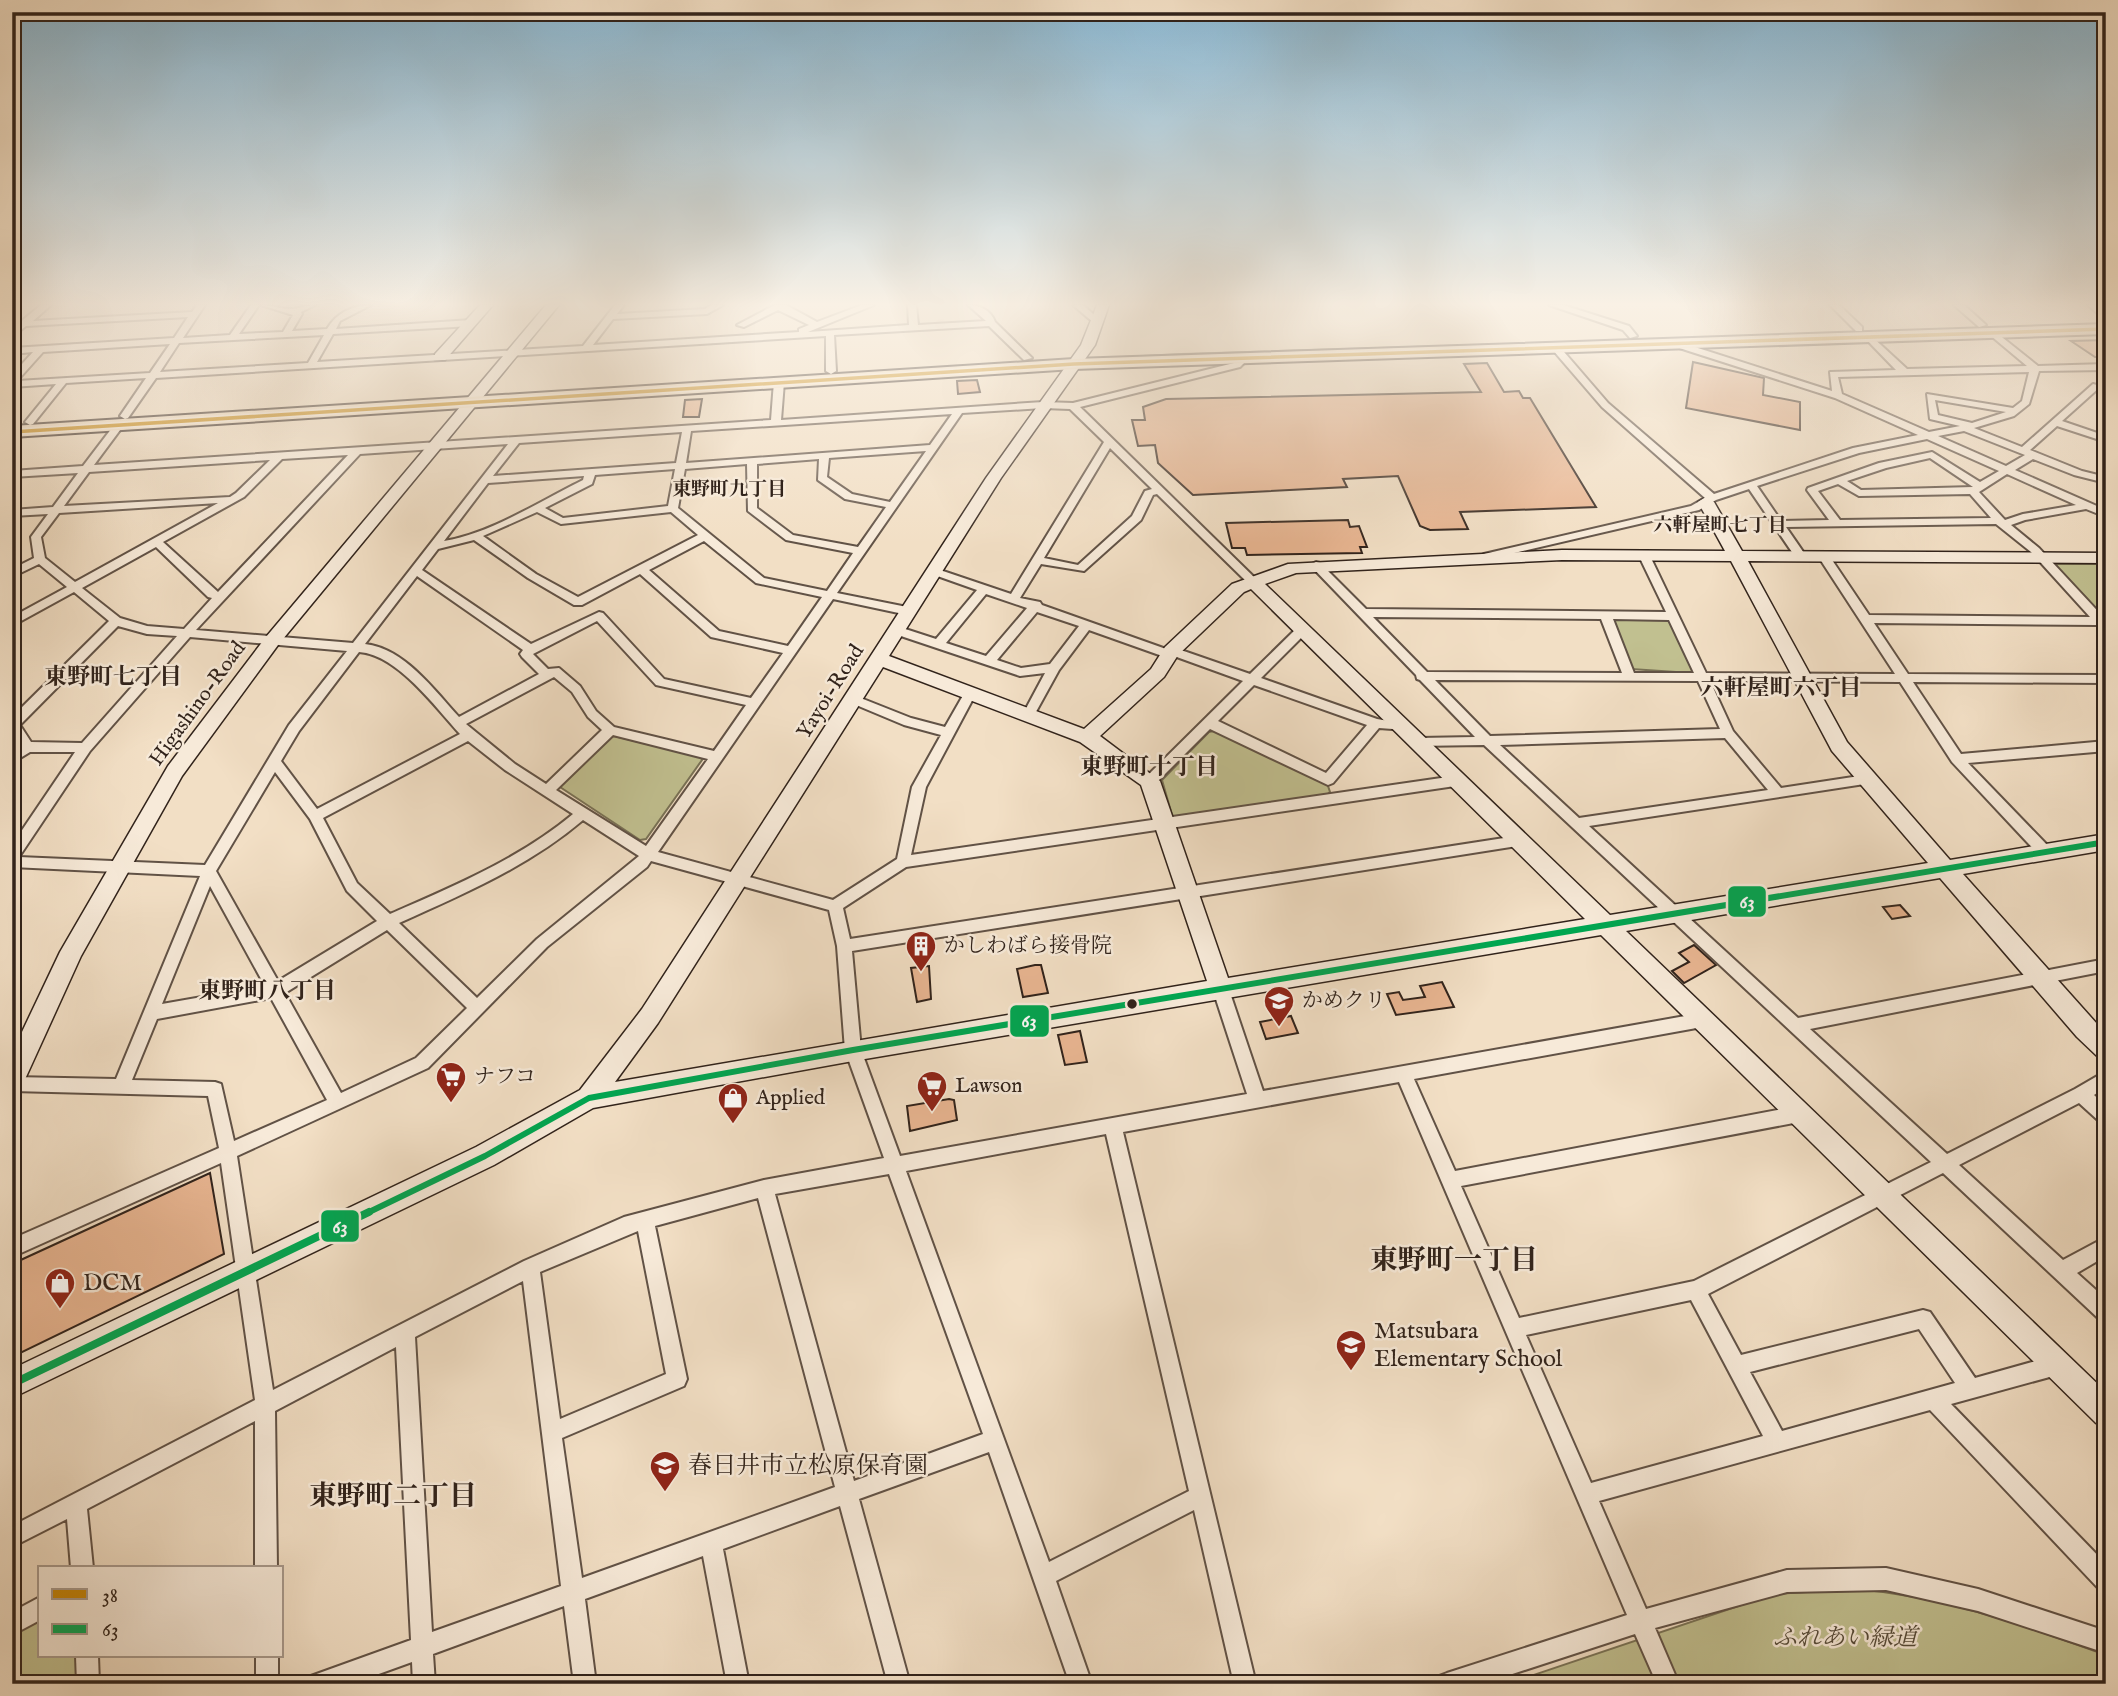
<svg xmlns="http://www.w3.org/2000/svg" width="2118" height="1696" viewBox="0 0 2118 1696" font-family="'IM FELL English','Noto Serif JP',serif">
  <style>
    .green { fill: #c1c090; stroke: #797256; stroke-width: 2 }
    .building { fill: #e8b591; stroke: #31231b; stroke-width: 2 }
    .lines { fill: none; stroke-linecap: round; stroke-linejoin: round }
    .street-casing { stroke: #615246; stroke-width: 4 }
    .secondary-casing { stroke: #31231b; stroke-width: 3 }
    .highway-casing { stroke: #31231b; stroke-width: 4 }
    .street { fill: #f7ead9; fill-rule: evenodd }
    .secondary { fill: #f7ead9; fill-rule: evenodd }
    .highway { fill: #f2dfc5; fill-rule: evenodd }
    .bus-1-casing { stroke: #f7ead9; stroke-width: 7 }
    .bus-2-far1-casing { stroke: #f7ead9; stroke-width: 11 }
    .bus-2-casing { stroke: #f7ead9; stroke-width: 13 }
    .bus-1 { stroke: #c68507; stroke-width: 3.5 }
    .bus-2-far1 { stroke: #00a651; stroke-width: 6 }
    .bus-2 { stroke: #00a651; stroke-width: 8 }
    .bus-dot { fill: #31231b; stroke: #f7ead9; stroke-width: 2.5 }
    .labels { text-anchor: middle; dominant-baseline: central; stroke-width: 5; stroke-linejoin: round; paint-order: stroke }
    .far-neighbourhood-label { font-size: 19px; font-weight: bold; fill: #31231b; stroke: #f7ead9 }
    .street-label { font-size: 21px; fill: #31231b; stroke: #f7ead9 }
    .poi-label { font-size: 21px; fill: #31231b; stroke: #f7ead9; text-anchor: start }
    .neighbourhood-label { font-size: 23px; font-weight: bold; fill: #31231b; stroke: #f7ead9 }
    .near-poi-label { font-size: 24px; fill: #31231b; stroke: #f7ead9; text-anchor: start }
    .near-park-label { font-size: 24px; font-style: italic; fill: #554a38; stroke: #f7ead9 }
    .near-neighbourhood-label { font-size: 28px; font-weight: bold; fill: #31231b; stroke: #f7ead9 }
    .line-badge { stroke: #f7ead9; stroke-width: 2.5 }
    .badge-label { font-size: 19px; text-anchor: middle; font-weight: bold; fill: #fff }
  </style>
  <rect width="100%" height="100%" fill="#f2dfc5"/>
  <filter id="stains"><feTurbulence type="fractalNoise" baseFrequency=".00286" numOctaves="4"/><feColorMatrix values="0 0 0 0 .2 0 0 0 0 .09 0 0 0 0 .02 0 0 0 .5 -.17"/></filter>
  <radialGradient id="worn" r=".72"><stop offset=".6" stop-color="#630" stop-opacity="0"/><stop offset="1" stop-color="#630" stop-opacity=".3"/></radialGradient>
  <g class="green">
    <polygon points="2065,327 1145,356 1103,358 1181,354"/>
    <polygon points="2054,564 2106,564 2106,619"/>
    <polygon points="1615,617 1666,618 1670,621 1694,669 1691,673 1631,669 1611,620"/>
    <polygon points="1214,731 1327,783 1330,792 1327,795 1177,818 1172,815 1162,780 1209,732"/>
    <polygon points="614,736 701,757 702,760 646,839 640,840 560,787 560,783 607,738"/>
    <path d="M1857 1589C1947 1597 2021 1625 2106 1655V1684H1507L1774 1594Z"/>
    <polygon points="40,1616 40,1656 76,1656 78,1684 12,1684 12,1632"/>
  </g>
  <g class="building">
    <polygon points="2106,340 2106,357 2095,357 2071,341"/>
    <polygon points="1693,362 1764,378 1763,395 1800,402 1800,430 1686,408"/>
    <polygon points="1487,363 1504,392 1519,391 1523,398 1530,398 1596,507 1460,512 1468,529 1430,530 1420,526 1398,476 1343,479 1347,487 1193,495 1158,463 1155,445 1138,446 1132,420 1145,420 1143,407 1166,399 1481,392 1464,364"/>
    <polygon points="977,380 980,392 958,394 957,381"/>
    <polygon points="702,399 699,417 683,417 685,400"/>
    <polygon points="1348,520 1350,527 1359,526 1367,547 1360,547 1362,553 1247,555 1245,548 1232,548 1226,523"/>
    <polygon points="1900,905 1910,916 1892,919 1883,907"/>
    <polygon points="1694,945 1716,965 1684,983 1672,971 1689,962 1679,953"/>
    <polygon points="1035,965 1041,965 1048,993 1023,997 1017,969"/>
    <polygon points="929,966 931,999 917,1002 911,968"/>
    <polygon points="1442,982 1454,1007 1396,1015 1387,994 1399,992 1403,1000 1425,997 1420,986"/>
    <polygon points="1291,1016 1298,1033 1266,1039 1260,1022"/>
    <polygon points="1080,1031 1087,1062 1065,1065 1058,1035"/>
    <polygon points="949,1099 954,1100 957,1120 910,1131 907,1106"/>
    <polygon points="210,1173 224,1254 12,1357 12,1264"/>
  </g>
  <g class="lines">
    <g class="street-casing">
      <g id="street">
        <path d="M41 305H51L33 321 192 312 197 305H205L183 338 230 335 251 305H259L239 334 283 332 293 315 261 305C271 305 281 309 291 309 298 309 306 305 315 305L301 312 302 314 292 331 327 329C336 313 353 305 371 305L340 321 336 329 471 320 475 323 471 326 333 334 317 362 583 346 615 305H624L617 314 705 309 712 305H723L707 314 613 319 593 345 799 332V329L809 325 778 310 744 327 737 325 775 305H786L817 322 862 305H874L808 332 909 325 908 305H916L918 325 986 321 968 305C979 305 991 310 995 322L1032 358 1024 360 989 326 834 335 836 371 831 374 826 371V336L156 378 128 418 125 419 120 416 146 378 66 383 33 424 30 425 25 422 56 384 12 387V375L33 352 12 354V348L174 338 188 317 26 326 12 337V329ZM324 335 308 363 160 372 179 343ZM170 344 150 373 17 381 43 352Z"/>
        <polygon points="1073,305 1083,305 1101,321 1094,323"/>
        <polygon points="1549,305 1563,305 1629,326 1637,336 1630,338 1623,330"/>
        <polygon points="1830,305 1839,305 1862,327 1862,331 1856,331"/>
        <polygon points="1954,305 1964,305 1986,325 1979,327"/>
        <polygon points="2088,305 2097,305 2106,313 2106,321"/>
        <path d="M1993 330 2038 366 2106 364V370L2039 371 2029 404 2014 416 1974 428 2022 447 2093 384 2101 386 2062 421 2106 436V442L2057 426 2030 450 2082 471 2106 477V483L2074 475 2033 459 2015 470 2106 510V517L2086 509 2025 520 2011 525 2039 548 2106 620V631L2097 625 1874 623 1908 674 2106 675V683L1913 682 1961 754 2106 741V751L1968 763 2050 848 2052 852 2050 856H2040L1952 762 1900 682 1710 681 1733 731 1781 788 1866 775 1871 777 1873 780 1871 783 1589 826 1798 1018 2106 959V971L1810 1029 1947 1154 2075 1089 2106 1071V1087L2094 1095 2106 1106V1125L2100 1122 2079 1103 1959 1165 2063 1260 2106 1237V1256L2077 1273 2106 1299V1321L2099 1319 1943 1173 1708 1294 1741 1355 1923 1310 1930 1312 1975 1378 2057 1355 2064 1358 2067 1365 2064 1372 2057 1375 1951 1404 2106 1564V1591L2098 1588 1930 1410 1599 1501 1646 1609 1787 1570 1886 1568 1978 1589 2106 1631V1653L1978 1611 1886 1590 1787 1592 1655 1628 1679 1684H1657L1635 1634 1482 1684H1436L1439 1676 1447 1673 1627 1615 1399 1082 1123 1132 1256 1684H1234L1194 1510 1056 1581 1092 1684H1070L989 1452 859 1499 910 1684H888L840 1506 723 1549 749 1684H727L703 1556 585 1599 596 1684H574L564 1606 433 1654 435 1684H413L412 1662 351 1684H308L311 1676 411 1640 396 1347 275 1411 277 1568H255V1421L87 1509 93 1568H71L67 1519 12 1547V1526L255 1400 221 1163 12 1257V1239L219 1148 208 1096 12 1091V1077L116 1079 200 876 12 867V845L75 752H30L12 763V751L20 746 12 734V717L109 621 74 592 12 626V617L67 587 39 564 12 577V569L34 558 31 537 48 514 12 516V510L53 507 78 473 12 477V471L83 466 115 424 118 423 123 426 94 465 771 420 774 382 779 379 784 382 781 420 1043 402 1073 403 1234 363 1242 355H1248L1250 357 1240 367 1080 407 1257 580V584H1249L1157 494 1153 495 1141 520 1084 571 1041 564 1020 598 1040 602 1042 605 1166 649 1175 648 1250 674 1298 627H1306V633L1261 678 1377 719 1406 724 1407 727 1406 730 1379 728 1333 783 1328 785 1210 729 1155 784H1145L1143 781 1145 778 1243 681 1174 656 1165 657 1089 630 1059 670 1032 719 1028 720 1022 716 1045 673 1020 676 892 633V627L896 626 936 639 977 590 929 573V569H937L1011 594 1104 442 1070 409 1043 408 962 413 837 593 912 608V614L908 615 833 599 658 852 833 900 897 859 912 787 941 735 904 725 849 702 847 699 849 696 853 695 911 718 945 727 965 692H973L975 695 926 787 911 855 1455 776 1460 778 1462 781 1460 784 1455 786 906 867 843 908 850 939 1517 836 1522 837 1524 841 1522 845 1517 846 852 951 861 1050 900 1156 1247 1094 1213 990 1216 985 1221 983 1226 985 1229 990 1263 1091 1702 1013 1708 1015 1710 1020 1708 1025 1702 1027 1414 1079 1455 1171 1799 1106 1805 1109 1807 1114 1805 1119 1799 1122 1461 1186 1519 1318 1694 1281 1931 1162 1484 745 1414 746 1413 743 1419 738 1475 737 1420 680 1417 679 1416 675 1310 565 1316 562 1320 563 1366 609 1666 612 1639 556 1645 553 1649 554 1706 673 1895 674 1818 556 1824 553 1828 554 1869 615 2090 617 2031 552 1996 524 1786 527 1806 556 1800 559 1796 558 1749 489 1716 500 1699 510 1484 560 1478 557 1484 554 1691 506 1705 498 1602 407 1552 349V345H1558L1608 403 1714 494 1853 448 1918 435 1835 398 1670 345V341H1676L1832 391 1830 372 1896 370 1866 339V335L1869 334 1907 369 2027 366 1990 335 1989 333ZM2029 372 2022 401 2013 408 1927 394 1930 419 1960 426 1929 432 1842 394 1838 377ZM1935 400 2006 412 1972 423 1938 415ZM952 414 930 445 686 463 691 431ZM1964 431 2025 455 2006 466 1938 436ZM682 432 676 463 493 476 519 443ZM1927 439 1999 471 1980 482 1932 452 1879 463 1808 488 1807 490 1829 520 1781 521 1757 486 1859 453ZM508 444 353 643 196 630 360 454ZM1110 448 1152 489 1145 491 1132 516 1078 565 1044 558ZM926 451 890 502 852 494 827 477 829 458ZM348 455 218 592 163 542 244 497 282 459ZM1930 458 1973 487 1861 490 1847 481 1886 468ZM819 459 818 480 845 499 886 507 858 547 793 535 757 508V464ZM270 460 236 493 230 497 64 506 89 472ZM747 464 748 511 786 540 853 553 827 591 764 578 678 508 685 469ZM675 469 668 506 563 518 545 508 592 484 595 475ZM2007 474 2076 505 2023 514 2005 520 1979 492ZM584 476 583 480C540 501 490 534 444 541L488 483ZM1838 484 1859 496 1970 494 1991 518 1840 520 1818 491ZM218 503 75 582 45 558 41 537 59 513ZM537 512 561 524 671 512 698 535 578 597 536 574 483 536ZM474 540 528 578 574 605H582L640 574 711 637 783 653 751 698 664 679 603 613 599 612 531 644 422 570 438 549ZM704 541 756 583 822 597 788 646 719 631 649 570ZM156 547 208 597 212 598 184 629 147 626 120 618 82 588ZM417 576 523 650 520 654 522 657 539 674 459 717C434 690 404 648 365 644ZM986 594 1027 608 986 656 946 643ZM1037 612 1079 626 1050 664 1021 668 997 660ZM1373 617 1601 619 1622 673 1427 672ZM1613 619 1669 620 1694 673H1634ZM597 621 656 685 746 705 714 751 614 727 596 711 580 686 559 668 548 669 533 654ZM118 626 147 634 177 636 82 743 31 742 20 725ZM190 637 347 651 289 725 205 865 19 857 90 751ZM359 652C398 655 435 707 460 734L317 809 281 761 299 731ZM554 677 572 692 588 717 602 730 546 784 515 764 466 724ZM1435 680 1698 681 1720 729 1490 736ZM1254 685 1367 725 1326 773 1218 721ZM613 735 708 759 646 846 556 790ZM1725 738 1768 790 1579 818 1500 745ZM468 741 505 770 573 814C519 859 454 886 390 914L357 883 323 818ZM275 772 310 819 347 891 377 921 278 981 216 871ZM583 820 639 856 537 939 477 998 399 923C464 894 529 866 583 820ZM651 861 829 910 837 946 845 1050 884 1158 764 1180 624 1217 524 1261 273 1390 237 1156 428 1068 547 947 647 867ZM210 886 265 986 162 1004ZM387 930 467 1008 416 1058 341 1093 285 993ZM271 998 327 1100 234 1141 221 1084 215 1082 132 1080 157 1019ZM1106 1134 1189 1491 1049 1562 906 1171ZM889 1174 983 1434 854 1481 775 1194ZM758 1198 835 1487 582 1578 562 1438 684 1386 687 1379 655 1226ZM638 1231 666 1374 560 1419 540 1272ZM523 1281 561 1586 432 1632 415 1337ZM1691 1300 1763 1436 1591 1483 1526 1335ZM1919 1329 1955 1383 1782 1431 1750 1372Z"/>
        <polygon points="21,429 26,432 12,445 12,436"/>
        <polygon points="40,1597 40,1620 12,1635 12,1612"/>
        <polygon points="76,1656 98,1656 99,1684 77,1684"/>
        <rect x="256" y="1656" width="22" height="28"/>
      </g>
    </g>
    <g class="secondary-casing">
      <g id="secondary">
        <polygon points="480,305 493,305 445,360 435,360 435,354"/>
        <polygon points="546,305 559,305 278,645 182,776 81,956 21,1088 12,1091 12,1053 60,952 168,766 266,637"/>
        <path d="M1097 305H1109L1095 345 1001 478 889 656 1084 729 1151 669 1165 647 1232 584 1288 564 1562 550 1725 551 1698 502 1706 497 1714 502 1742 551 2106 553V563L1748 561 1847 742 1950 860 2106 834V850L1963 874 2106 1034V1059L2097 1056 2077 1037 1940 878 1626 931 2106 1392V1428L2096 1423 1601 935 853 1061 593 1108 494 1165 12 1398V1369L476 1147 580 1090 642 1009 986 478 1081 345ZM1562 560 1731 561 1832 751 1928 863 1610 915 1265 584 1296 573ZM1251 589 1585 919 1228 978 1160 781 1100 736 1164 677 1178 655 1244 592ZM883 667 1080 742 1141 785 1207 981 615 1082 658 1023Z"/>
      </g>
    </g>
    <g class="highway-casing">
      <polygon id="highway" points="2106,324 2106,334 1074,369 12,437 12,426 1074,359"/>
    </g>
    <use href="#street" class="street"/>
    <use href="#secondary" class="secondary"/>
    <use href="#highway" class="highway"/>
    <g class="bus-1-casing">
      <polyline id="bus-1" points="12,432 1074,364 2106,329"/>
    </g>
    <g class="bus-2-far1-casing">
      <polyline id="bus-2-far1" points="365,1214 485,1156 589,1098 853,1050 2106,842"/>
    </g>
    <g class="bus-2-casing">
      <polyline id="bus-2" points="12,1384 369,1212"/>
    </g>
    <use href="#bus-1" class="bus-1"/>
    <use href="#bus-2-far1" class="bus-2-far1"/>
    <use href="#bus-2" class="bus-2"/>
  </g>
  <linearGradient id="sky" x2="0" y2="1"><stop stop-color="#89b8d4"/><stop offset="0.56" stop-color="#f9f1e5"/><stop offset="1" stop-color="#f9f1e5" stop-opacity="0"/></linearGradient>
  <rect width="2118" height="543" fill="url(#sky)"/>
  <defs>
    <g id="building-pin" transform="scale(1.575)"><path d="M0 17L-7.5 6A9.5 9.5 0 1 1 7.5 6Z" fill="#8f2418" stroke="#f7ead9"/><path d="M-4-6H4V6H1V3H-1V6H-4ZM-2.5-4.3h1.7v1.8h-1.7ZM.8-4.3h1.7v1.8H.8ZM-2.5-1h1.7V.8h-1.7ZM.8-1h1.7V.8H.8Z" fill="#fff"/></g>
    <g id="school-pin" transform="scale(1.575)"><path d="M0 17L-7.5 6A9.5 9.5 0 1 1 7.5 6Z" fill="#8f2418" stroke="#f7ead9"/><path d="M0-5L7-2L0 1L-7-2ZM-4 1L0 2.5L4 1V4Q0 6-4 4Z" fill="#fff"/></g>
    <g id="supermarket-pin" transform="scale(1.575)"><path d="M0 17L-7.5 6A9.5 9.5 0 1 1 7.5 6Z" fill="#8f2418" stroke="#f7ead9"/><path d="M-6-5.5h2.5l.6 2H6L4.5 2H-2.5L-4.4-4H-6ZM-1.5 3.2a1.3 1.3 0 1 0 .1 0ZM3 3.2a1.3 1.3 0 1 0 .1 0Z" fill="#fff"/></g>
    <g id="shop-pin" transform="scale(1.575)"><path d="M0 17L-7.5 6A9.5 9.5 0 1 1 7.5 6Z" fill="#8f2418" stroke="#f7ead9"/><path d="M-5-2.5h2.3a2.7 3.5 0 0 1 5.4 0H5L5.5 6h-11ZM-1.5-2.5h3a1.5 2.3 0 0 0-3 0Z" fill="#fff"/></g>
  </defs>
  <g fill-rule="evenodd">
    <use href="#building-pin" x="921" y="946"/>
    <use href="#school-pin" x="1279" y="1001"/>
    <use href="#supermarket-pin" x="451" y="1077"/>
    <use href="#supermarket-pin" x="932" y="1086"/>
    <use href="#shop-pin" x="733" y="1098"/>
    <use href="#shop-pin" x="60" y="1283"/>
    <use href="#school-pin" x="1351" y="1345"/>
    <use href="#school-pin" x="665" y="1466"/>
  </g>
  <circle class="bus-dot" cx="1132" cy="1004" r="6"/>
  <g class="labels">
    <g class="far-neighbourhood-label">
      <text x="729" y="490">東野町九丁目</text>
      <text x="1720" y="526">六軒屋町七丁目</text>
    </g>
    <g class="street-label">
      <text transform="translate(831 692) rotate(-58)">Yayoi-Road</text>
      <text transform="translate(198 704) rotate(-54)">Higashino-Road</text>
    </g>
    <g class="poi-label">
      <text x="944" y="946">かしわばら接骨院</text>
      <text x="1302" y="1001">かめクリ</text>
      <text x="474" y="1077">ナフコ</text>
      <text x="955" y="1086">Lawson</text>
      <text x="756" y="1098">Applied</text>
    </g>
    <g class="neighbourhood-label">
      <text x="113" y="677">東野町七丁目</text>
      <text x="1781" y="688">六軒屋町六丁目</text>
      <text x="1149" y="767">東野町十丁目</text>
      <text x="267" y="991">東野町八丁目</text>
    </g>
    <g class="near-poi-label">
      <text x="83" y="1283">DCM</text>
      <text x="1374" y="1331">Matsubara<tspan x="1374" dy="28">Elementary School</tspan></text>
      <text x="688" y="1466">春日井市立松原保育園</text>
    </g>
    <g class="near-park-label">
      <text x="1845" y="1638">ふれあい緑道</text>
    </g>
    <g class="near-neighbourhood-label">
      <text x="1454" y="1261">東野町一丁目</text>
      <text x="393" y="1497">東野町二丁目</text>
    </g>
  </g>
  <g class="line-badge">
    <rect x="1727" y="885" width="40" height="33" rx="7" fill="#00a651"/>
    <rect x="1009" y="1004" width="41" height="34" rx="7" fill="#00a651"/>
    <rect x="320" y="1209" width="40" height="34" rx="7" fill="#00a651"/>
  </g>
  <g class="badge-label">
    <text x="1747" y="908">63</text>
    <text x="1029" y="1027">63</text>
    <text x="340" y="1233">63</text>
  </g>
  <rect width="2118" height="1696" fill="none" stroke="#f2dfc5" stroke-width="42"/>
  <rect x="14" y="14" width="2090" height="1668" fill="none" stroke="#31231b" stroke-width="3.5"/>
  <rect x="21" y="21" width="2076" height="1654" fill="none" stroke="#31231b" stroke-width="2"/>
  <rect x="38" y="1566" width="245" height="91" fill="#f7ead9" stroke="#a89a8d" stroke-width="2"/>
  <rect x="52" y="1589" width="35" height="10" fill="#c68507" stroke="#a89a8d" stroke-width="2"/>
  <text x="102" y="1602" font-size="21" fill="#31231b">38</text>
  <rect x="52" y="1624" width="35" height="10" fill="#00a651" stroke="#a89a8d" stroke-width="2"/>
  <text x="102" y="1636" font-size="21" fill="#31231b">63</text>
  <rect width="100%" height="100%" filter="url(#stains)"/>
  <rect width="100%" height="100%" fill="url(#worn)"/>
</svg>
